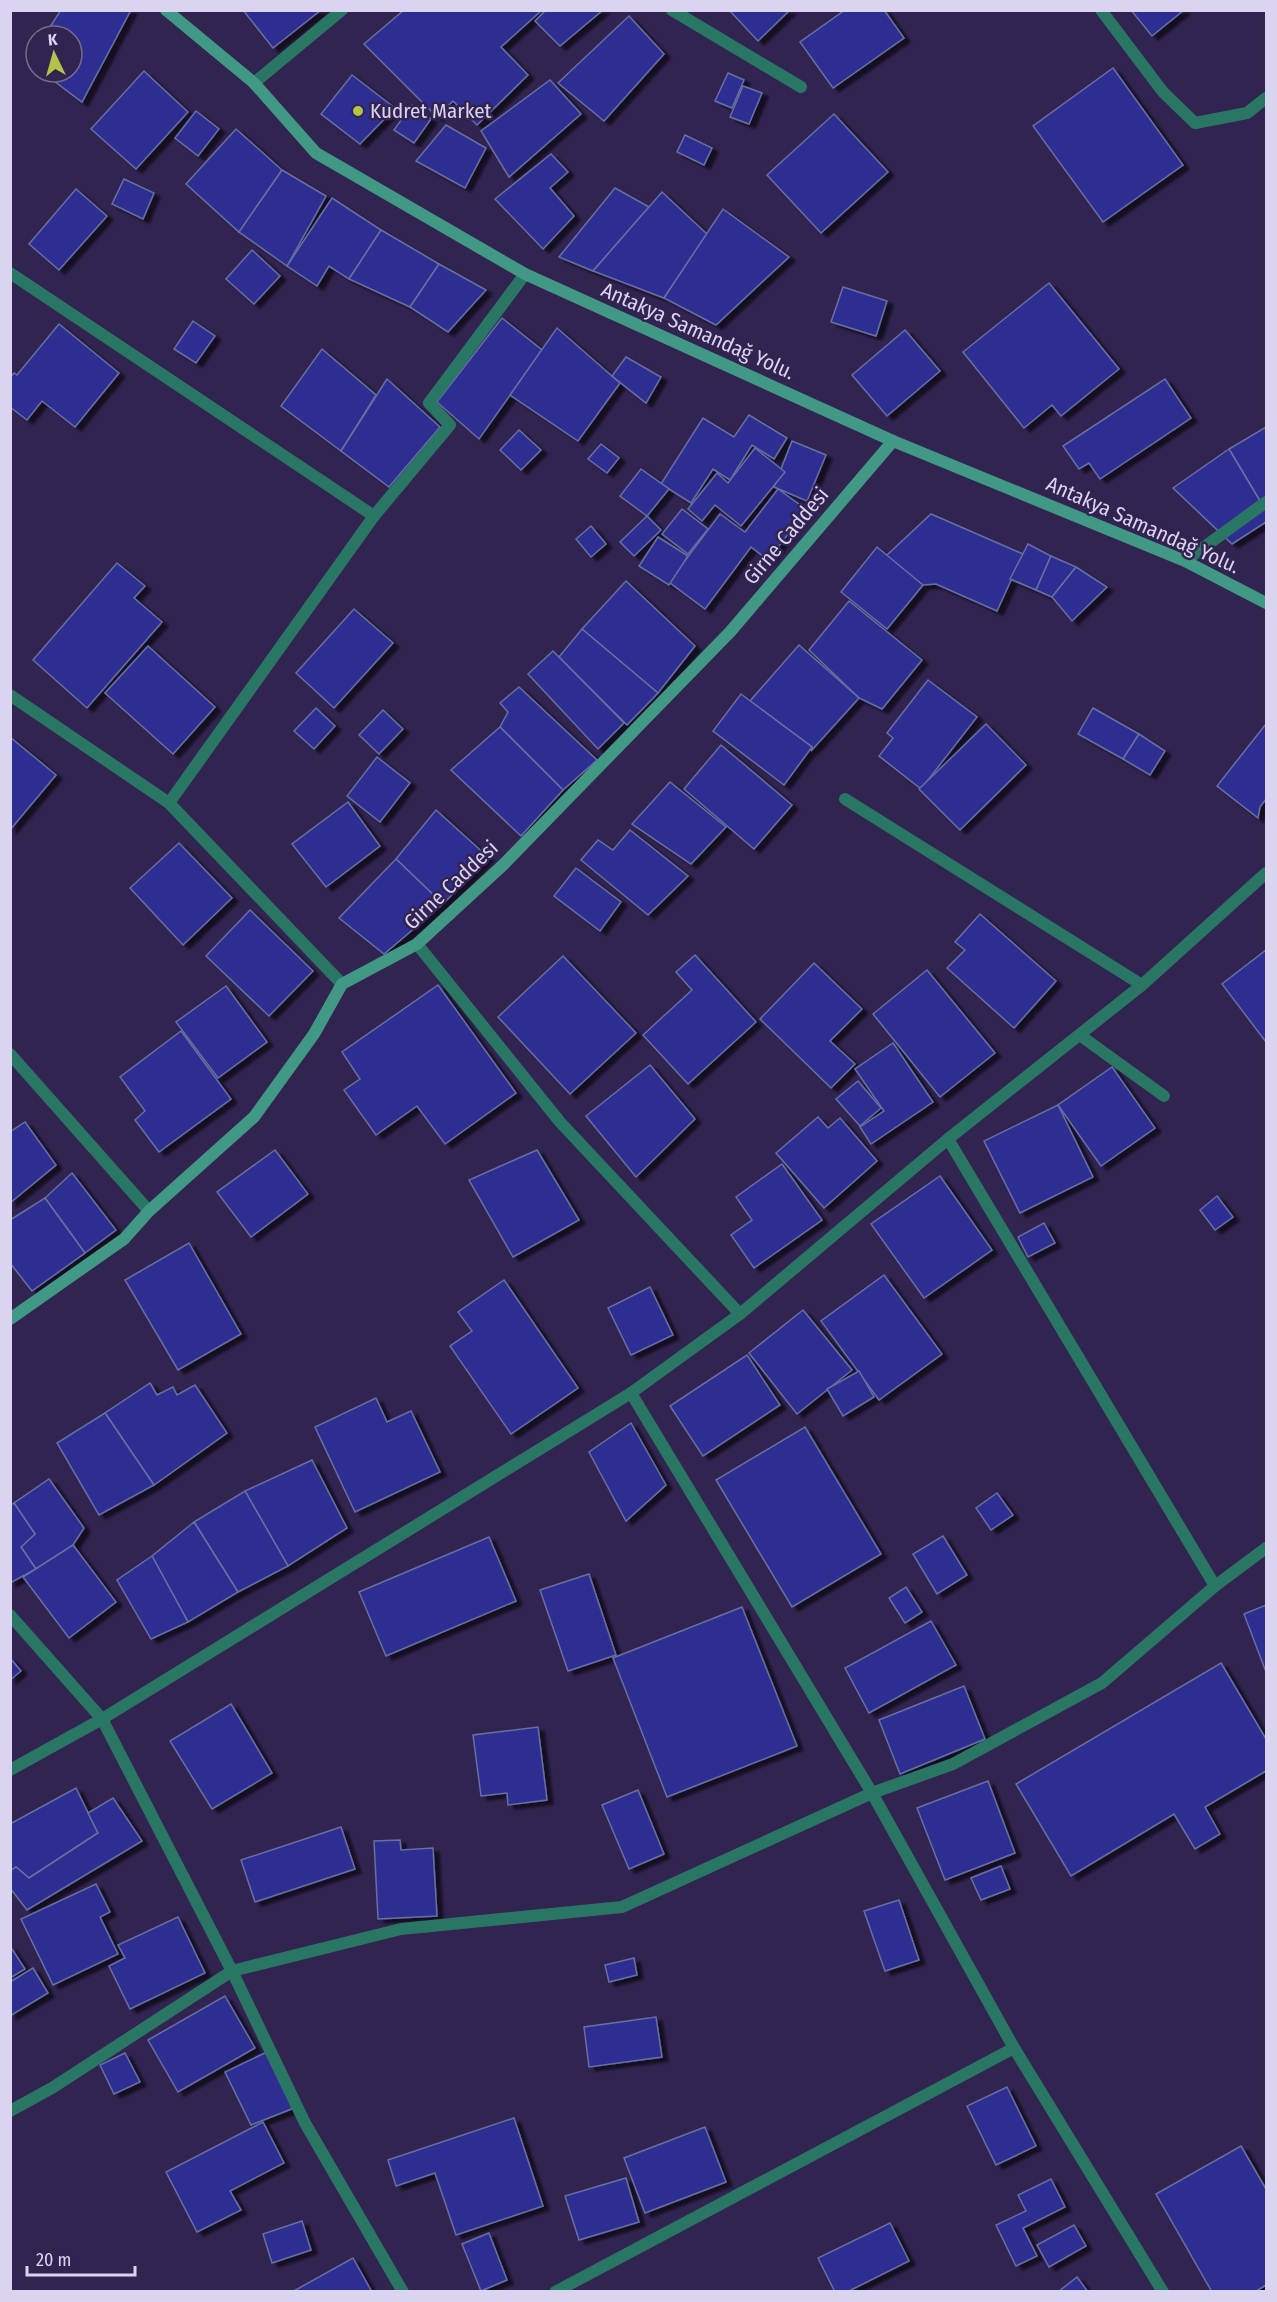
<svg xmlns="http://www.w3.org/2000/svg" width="1277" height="2302" viewBox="0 0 1277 2302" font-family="'Fira Sans Condensed',sans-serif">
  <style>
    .building { fill: #2f2e92; stroke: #666fa2; stroke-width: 1.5; filter: url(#shadow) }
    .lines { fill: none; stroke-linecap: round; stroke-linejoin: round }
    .street { stroke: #2a7665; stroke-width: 12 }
    .secondary { stroke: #419985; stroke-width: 12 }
    .poi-dot { fill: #b3c24b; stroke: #322451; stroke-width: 2 }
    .labels { text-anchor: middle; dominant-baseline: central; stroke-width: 5; stroke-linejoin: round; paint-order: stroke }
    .poi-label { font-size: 21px; fill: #dad4f1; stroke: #322451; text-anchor: start }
    .street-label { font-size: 21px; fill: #dad4f1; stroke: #322451 }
  </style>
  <defs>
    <filter id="shadow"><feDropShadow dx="6" dy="4" stdDeviation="1.5" flood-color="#0009"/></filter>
  </defs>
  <rect width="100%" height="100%" fill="#322451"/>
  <g class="building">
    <polygon points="61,10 131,10 82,102 42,72 72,72 72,36 44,36"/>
    <polygon points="243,10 321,10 273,48"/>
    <polygon points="404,10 542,10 501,47 528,75 477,125 453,101 437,117 364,44"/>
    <polygon points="546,10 603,10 560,46 535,21"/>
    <polygon points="729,10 790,10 758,41"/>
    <polygon points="845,10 884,10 904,38 833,88 800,42"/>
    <polygon points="1131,10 1184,10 1152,36"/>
    <polygon points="629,16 664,54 604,121 558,83"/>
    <polygon points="36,48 36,67 27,61"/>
    <polygon points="1113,68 1183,165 1103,222 1033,126"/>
    <polygon points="144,71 188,112 136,169 91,129"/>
    <polygon points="728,73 744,80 732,108 715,101"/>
    <polygon points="352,75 395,108 360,144 321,114"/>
    <polygon points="550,80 581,114 509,177 481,131"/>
    <polygon points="743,86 762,93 749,124 730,117"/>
    <polygon points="412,105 431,119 414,143 394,130"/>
    <polygon points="196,111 219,129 198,156 175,138"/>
    <polygon points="834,114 888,172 821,233 767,175"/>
    <polygon points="446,125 486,148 465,188 416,161"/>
    <polygon points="236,129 282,170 239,232 186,184"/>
    <polygon points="685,135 712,148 704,165 677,152"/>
    <polygon points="551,154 568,172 550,188 574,216 543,249 495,199"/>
    <polygon points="282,170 326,196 287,266 239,232"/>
    <polygon points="124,179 154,193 143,219 112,204"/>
    <polygon points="615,188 649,207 593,271 559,257"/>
    <polygon points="76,189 107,216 59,270 29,244"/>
    <polygon points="662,192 707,234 664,298 593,271"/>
    <polygon points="332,198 381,230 349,279 329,266 317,286 287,266"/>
    <polygon points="723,209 789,257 716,325 664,298"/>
    <polygon points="381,230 439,264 410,307 349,279"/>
    <polygon points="252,250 280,276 254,304 226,279"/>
    <polygon points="439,264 486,290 448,332 410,307"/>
    <polygon points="1049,283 1119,369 1061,416 1052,405 1024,428 963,352"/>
    <polygon points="843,287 887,301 876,336 831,322"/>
    <polygon points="502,318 542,350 479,439 437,402"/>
    <polygon points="193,321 215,336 196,363 174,349"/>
    <polygon points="59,324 119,373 75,427 42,401 27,420 10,407 10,378 14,373 17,375"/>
    <polygon points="557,328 620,383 578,441 510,395"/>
    <polygon points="905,330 940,371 887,416 852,375"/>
    <polygon points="322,349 376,395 341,451 281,406"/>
    <polygon points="626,357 661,377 646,403 612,376"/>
    <polygon points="387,379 440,427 389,487 341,451"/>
    <polygon points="1165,379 1191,418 1100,479 1089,463 1079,469 1063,446"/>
    <polygon points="749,415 787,438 774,459 752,445 730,480 713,469 691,503 661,484 703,418 734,437"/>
    <polygon points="1266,427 1266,511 1229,449"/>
    <polygon points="519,430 541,450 521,470 500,450"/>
    <polygon points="792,441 826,455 807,501 774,487"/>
    <polygon points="601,444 619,458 607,473 588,459"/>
    <polygon points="755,448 785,472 741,526 715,505 702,521 688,509 717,473 728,483"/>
    <polygon points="1229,449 1266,511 1266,522 1232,544 1173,488"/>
    <polygon points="641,469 669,489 647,516 620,496"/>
    <polygon points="778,489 807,510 768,560 751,547 705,609 669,582 720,514 745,532"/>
    <polygon points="682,509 708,529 688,554 662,534"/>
    <polygon points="931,514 1023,554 997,611 936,584 923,585 886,556"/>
    <polygon points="647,516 661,530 634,556 620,542"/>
    <polygon points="591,526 606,544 591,557 576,539"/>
    <polygon points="658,537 688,556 669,585 639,566"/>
    <polygon points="1028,544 1051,556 1036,590 1010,579"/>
    <polygon points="877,547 923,585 887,629 841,592"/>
    <polygon points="1051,556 1076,567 1052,597 1036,590"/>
    <polygon points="117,563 145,586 134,598 162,622 87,708 33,660"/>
    <polygon points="1076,567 1107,587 1072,621 1052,597"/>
    <polygon points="626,581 695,646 658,693 582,629"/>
    <polygon points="849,601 922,660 882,709 859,698 809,650"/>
    <polygon points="354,609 393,643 334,708 296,673"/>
    <polygon points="582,629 658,693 627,725 559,657"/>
    <polygon points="799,645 859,698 811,751 812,747 750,701"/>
    <polygon points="148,646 215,707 173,754 105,693"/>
    <polygon points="553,651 624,723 598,749 528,674"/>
    <polygon points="928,680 977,717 921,789 879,756 893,738 887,733"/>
    <polygon points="519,687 597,760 563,790 500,727 508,712 500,703"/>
    <polygon points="741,694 812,747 784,785 713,731"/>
    <polygon points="316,708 335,726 314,749 294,731"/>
    <polygon points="1093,708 1139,734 1123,759 1078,734"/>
    <polygon points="383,710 403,729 379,754 359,735"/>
    <polygon points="986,724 1026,765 960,830 919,789"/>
    <polygon points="1266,724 1266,799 1260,807 1258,818 1217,786"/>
    <polygon points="500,727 563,790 521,836 451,770"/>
    <polygon points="1139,734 1165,751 1150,775 1123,759"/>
    <polygon points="10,737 56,775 10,830"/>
    <polygon points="721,745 792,805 754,849 684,789"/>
    <polygon points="377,757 410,783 380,822 347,796"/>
    <polygon points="670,782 726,827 691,864 632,824"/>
    <polygon points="348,802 380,846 326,887 292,844"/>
    <polygon points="436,810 488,857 443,904 396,859"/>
    <polygon points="630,830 688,876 648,915 581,860 598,840 613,850"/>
    <polygon points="179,843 232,898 183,945 130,888"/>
    <polygon points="396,859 443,904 384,954 339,918"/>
    <polygon points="576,868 621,902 600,931 554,896"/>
    <polygon points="250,910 313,971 269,1016 206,956"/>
    <polygon points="980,914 1056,981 1014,1028 947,968 965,950 955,942"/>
    <polygon points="1266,950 1266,1042 1222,984"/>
    <polygon points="695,955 756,1022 688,1084 643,1035 692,990 676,972"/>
    <polygon points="563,956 636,1033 570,1094 498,1017"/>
    <polygon points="814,963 862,1009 830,1041 855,1064 831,1088 760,1019"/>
    <polygon points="927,970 995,1053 940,1097 873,1014"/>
    <polygon points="438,985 516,1093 445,1144 417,1106 376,1135 344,1090 360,1079 342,1052"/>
    <polygon points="226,986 267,1042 218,1078 176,1022"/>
    <polygon points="181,1031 231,1099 159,1152 135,1120 145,1111 120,1077"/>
    <polygon points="893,1043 933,1102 871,1144 860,1127 884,1111 855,1069"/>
    <polygon points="650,1065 695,1119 636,1177 586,1116"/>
    <polygon points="1112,1067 1155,1128 1101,1166 1058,1105"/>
    <polygon points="858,1081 881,1108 860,1126 836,1099"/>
    <polygon points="1058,1105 1093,1177 1020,1213 984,1141"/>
    <polygon points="818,1117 828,1128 840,1118 877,1161 824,1208 776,1153"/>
    <polygon points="25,1122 56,1165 10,1203 10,1132"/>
    <polygon points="275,1150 308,1194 251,1237 217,1192"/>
    <polygon points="537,1150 579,1220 513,1257 469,1180"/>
    <polygon points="782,1164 822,1220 754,1268 731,1235 752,1220 736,1197"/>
    <polygon points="72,1173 116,1230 85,1253 45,1198"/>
    <polygon points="940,1176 992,1250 924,1298 871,1224"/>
    <polygon points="1217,1196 1233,1217 1215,1230 1200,1210"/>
    <polygon points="45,1198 85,1253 32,1291 10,1263 10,1220"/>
    <polygon points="1044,1223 1055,1243 1028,1257 1018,1237"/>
    <polygon points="189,1243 241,1334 178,1370 125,1280"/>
    <polygon points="884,1275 942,1354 879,1400 821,1321"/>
    <polygon points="504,1280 578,1388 511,1434 450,1346 472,1331 458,1312"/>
    <polygon points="650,1287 673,1335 631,1355 608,1308"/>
    <polygon points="803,1310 852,1370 797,1414 749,1353"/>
    <polygon points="747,1355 780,1405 703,1456 670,1406"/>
    <polygon points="859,1371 874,1397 843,1416 827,1389"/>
    <polygon points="150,1383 157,1395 173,1387 177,1395 195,1385 227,1433 154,1485 105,1413"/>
    <polygon points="376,1398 387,1422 411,1411 440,1472 355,1512 315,1427"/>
    <polygon points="105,1413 154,1485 99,1515 57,1443"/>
    <polygon points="631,1423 666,1485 626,1521 589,1452"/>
    <polygon points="805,1427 881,1554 792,1607 716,1480"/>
    <polygon points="312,1460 347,1528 288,1566 245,1491"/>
    <polygon points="49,1479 84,1528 73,1545 36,1569 21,1547 35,1534 14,1503"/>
    <polygon points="245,1491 288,1566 238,1592 194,1522"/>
    <polygon points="997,1493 1013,1515 991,1530 976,1508"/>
    <polygon points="14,1503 35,1534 21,1547 36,1569 10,1583 10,1506"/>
    <polygon points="194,1522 238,1592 188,1622 152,1556"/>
    <polygon points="943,1536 967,1575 937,1594 913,1554"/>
    <polygon points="489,1537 516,1601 386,1656 359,1592"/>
    <polygon points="73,1545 116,1602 69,1638 23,1577"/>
    <polygon points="152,1556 188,1622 151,1639 117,1580"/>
    <polygon points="589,1574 616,1655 568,1671 540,1590"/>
    <polygon points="906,1587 922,1612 905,1623 889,1598"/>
    <polygon points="1266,1605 1266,1672 1244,1614"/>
    <polygon points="742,1607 797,1746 667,1797 613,1658"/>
    <polygon points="931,1621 956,1665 869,1713 845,1668"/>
    <polygon points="10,1658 21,1671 10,1680"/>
    <polygon points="1221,1663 1266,1739 1266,1771 1205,1807 1220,1834 1195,1849 1174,1814 1071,1876 1016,1784"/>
    <polygon points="964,1686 985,1739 900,1774 879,1720"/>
    <polygon points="231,1704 272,1773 212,1809 170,1741"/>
    <polygon points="538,1727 547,1800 508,1805 507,1793 481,1796 473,1735"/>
    <polygon points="988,1781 1015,1853 945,1880 917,1808"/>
    <polygon points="76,1788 98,1833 29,1878 16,1867 10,1871 10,1824"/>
    <polygon points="638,1790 664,1854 629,1869 602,1805"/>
    <polygon points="113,1798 142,1841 27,1910 10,1888 10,1871 16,1867 29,1878 98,1833 88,1813"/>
    <polygon points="341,1827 355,1869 255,1902 241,1860"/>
    <polygon points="400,1840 401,1850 433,1848 437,1916 378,1919 374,1841"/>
    <polygon points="1001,1866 1010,1889 981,1900 971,1878"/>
    <polygon points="96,1884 110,1912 100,1917 118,1954 53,1985 21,1919"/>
    <polygon points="899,1900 919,1960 885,1971 864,1911"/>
    <polygon points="178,1917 205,1973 130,2009 109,1966 125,1958 118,1945"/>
    <polygon points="10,1946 25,1969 10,1978"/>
    <polygon points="634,1958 637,1975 609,1982 605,1965"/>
    <polygon points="33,1968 48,1993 10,2016 10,1982"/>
    <polygon points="225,1996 255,2048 178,2092 148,2040"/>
    <polygon points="656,2017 662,2057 589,2067 584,2027"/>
    <polygon points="267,2052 294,2108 251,2125 225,2072"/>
    <polygon points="125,2053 140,2082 114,2094 100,2065"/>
    <polygon points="1007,2087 1036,2146 996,2165 967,2106"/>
    <polygon points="514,2118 543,2206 456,2235 435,2173 396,2186 388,2160"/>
    <polygon points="263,2122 284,2163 230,2191 241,2210 197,2232 166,2172"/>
    <polygon points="705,2127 726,2182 645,2213 624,2158"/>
    <polygon points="1241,2146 1266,2189 1266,2285 1255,2292 1212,2292 1156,2194"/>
    <polygon points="626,2178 639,2222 579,2240 565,2196"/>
    <polygon points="1051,2179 1065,2207 1023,2228 1037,2256 1016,2266 996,2225 1026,2211 1018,2195"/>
    <polygon points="302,2221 311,2250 272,2263 263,2234"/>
    <polygon points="890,2223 909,2261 847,2292 835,2292 818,2258"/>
    <polygon points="1074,2225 1086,2246 1049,2267 1037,2245"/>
    <polygon points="489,2233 507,2280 481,2291 462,2244"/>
    <polygon points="353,2258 372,2292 292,2292"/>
    <polygon points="1077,2277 1088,2292 1058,2292"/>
  </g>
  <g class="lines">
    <g class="street">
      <polyline points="672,10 801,87"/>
      <polyline points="1101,10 1163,92 1195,123 1247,113 1266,98"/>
      <polyline points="254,83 342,10"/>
      <polyline points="10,273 374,516"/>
      <polyline points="1185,561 1266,502"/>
      <polyline points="10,695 169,803 342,984"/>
      <polyline points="845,799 1142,985"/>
      <polyline points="169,803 374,516 450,425 429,403 525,274"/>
      <polyline points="417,944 560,1122 740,1314"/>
      <polyline points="1081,1036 1164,1096"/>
      <polyline points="10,1054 149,1211"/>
      <polyline points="948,1139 1215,1586"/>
      <polyline points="631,1393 872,1793 1014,2048 1163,2292"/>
      <polyline points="10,1615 102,1719 232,1971 305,2123 403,2292"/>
      <polyline points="10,1770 102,1719 631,1393 740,1314 948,1139 1142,985 1266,873"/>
      <polyline points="10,2111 52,2088 232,1971 401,1929 622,1907 872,1793 953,1764 1102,1683 1215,1586 1266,1548"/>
      <polyline points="555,2292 1014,2048"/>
    </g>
    <g class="secondary">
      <polyline points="166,10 254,83 316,153 525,274 893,441 1185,561 1266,603"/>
      <polyline points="10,1319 124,1239 149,1211 254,1117 314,1034 342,984 417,944 503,865 730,632 893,441"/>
    </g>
  </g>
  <circle class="poi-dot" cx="358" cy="111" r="6"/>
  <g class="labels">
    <g class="poi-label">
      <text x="370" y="111">Kudret Market</text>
    </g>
    <g class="street-label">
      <text transform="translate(698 331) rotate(24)">Antakya Samandağ Yolu.</text>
      <text transform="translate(1143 525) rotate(24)">Antakya Samandağ Yolu.</text>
      <text transform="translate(786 536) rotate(-50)">Girne Caddesi</text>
      <text transform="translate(451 885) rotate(-43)">Girne Caddesi</text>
    </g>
  </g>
  <rect width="1277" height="2302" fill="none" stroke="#dad4f1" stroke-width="24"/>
  <g transform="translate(54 54) rotate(355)"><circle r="28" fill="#322451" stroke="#756a91" stroke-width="1.5"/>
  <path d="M0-4.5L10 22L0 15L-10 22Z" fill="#b3c24b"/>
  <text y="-9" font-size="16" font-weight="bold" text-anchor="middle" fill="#dad4f1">K</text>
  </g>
  <path d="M27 2266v9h108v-9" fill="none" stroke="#dad4f1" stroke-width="3"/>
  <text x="36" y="2266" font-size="18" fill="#dad4f1" stroke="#322451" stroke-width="4.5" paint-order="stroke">20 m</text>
</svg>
